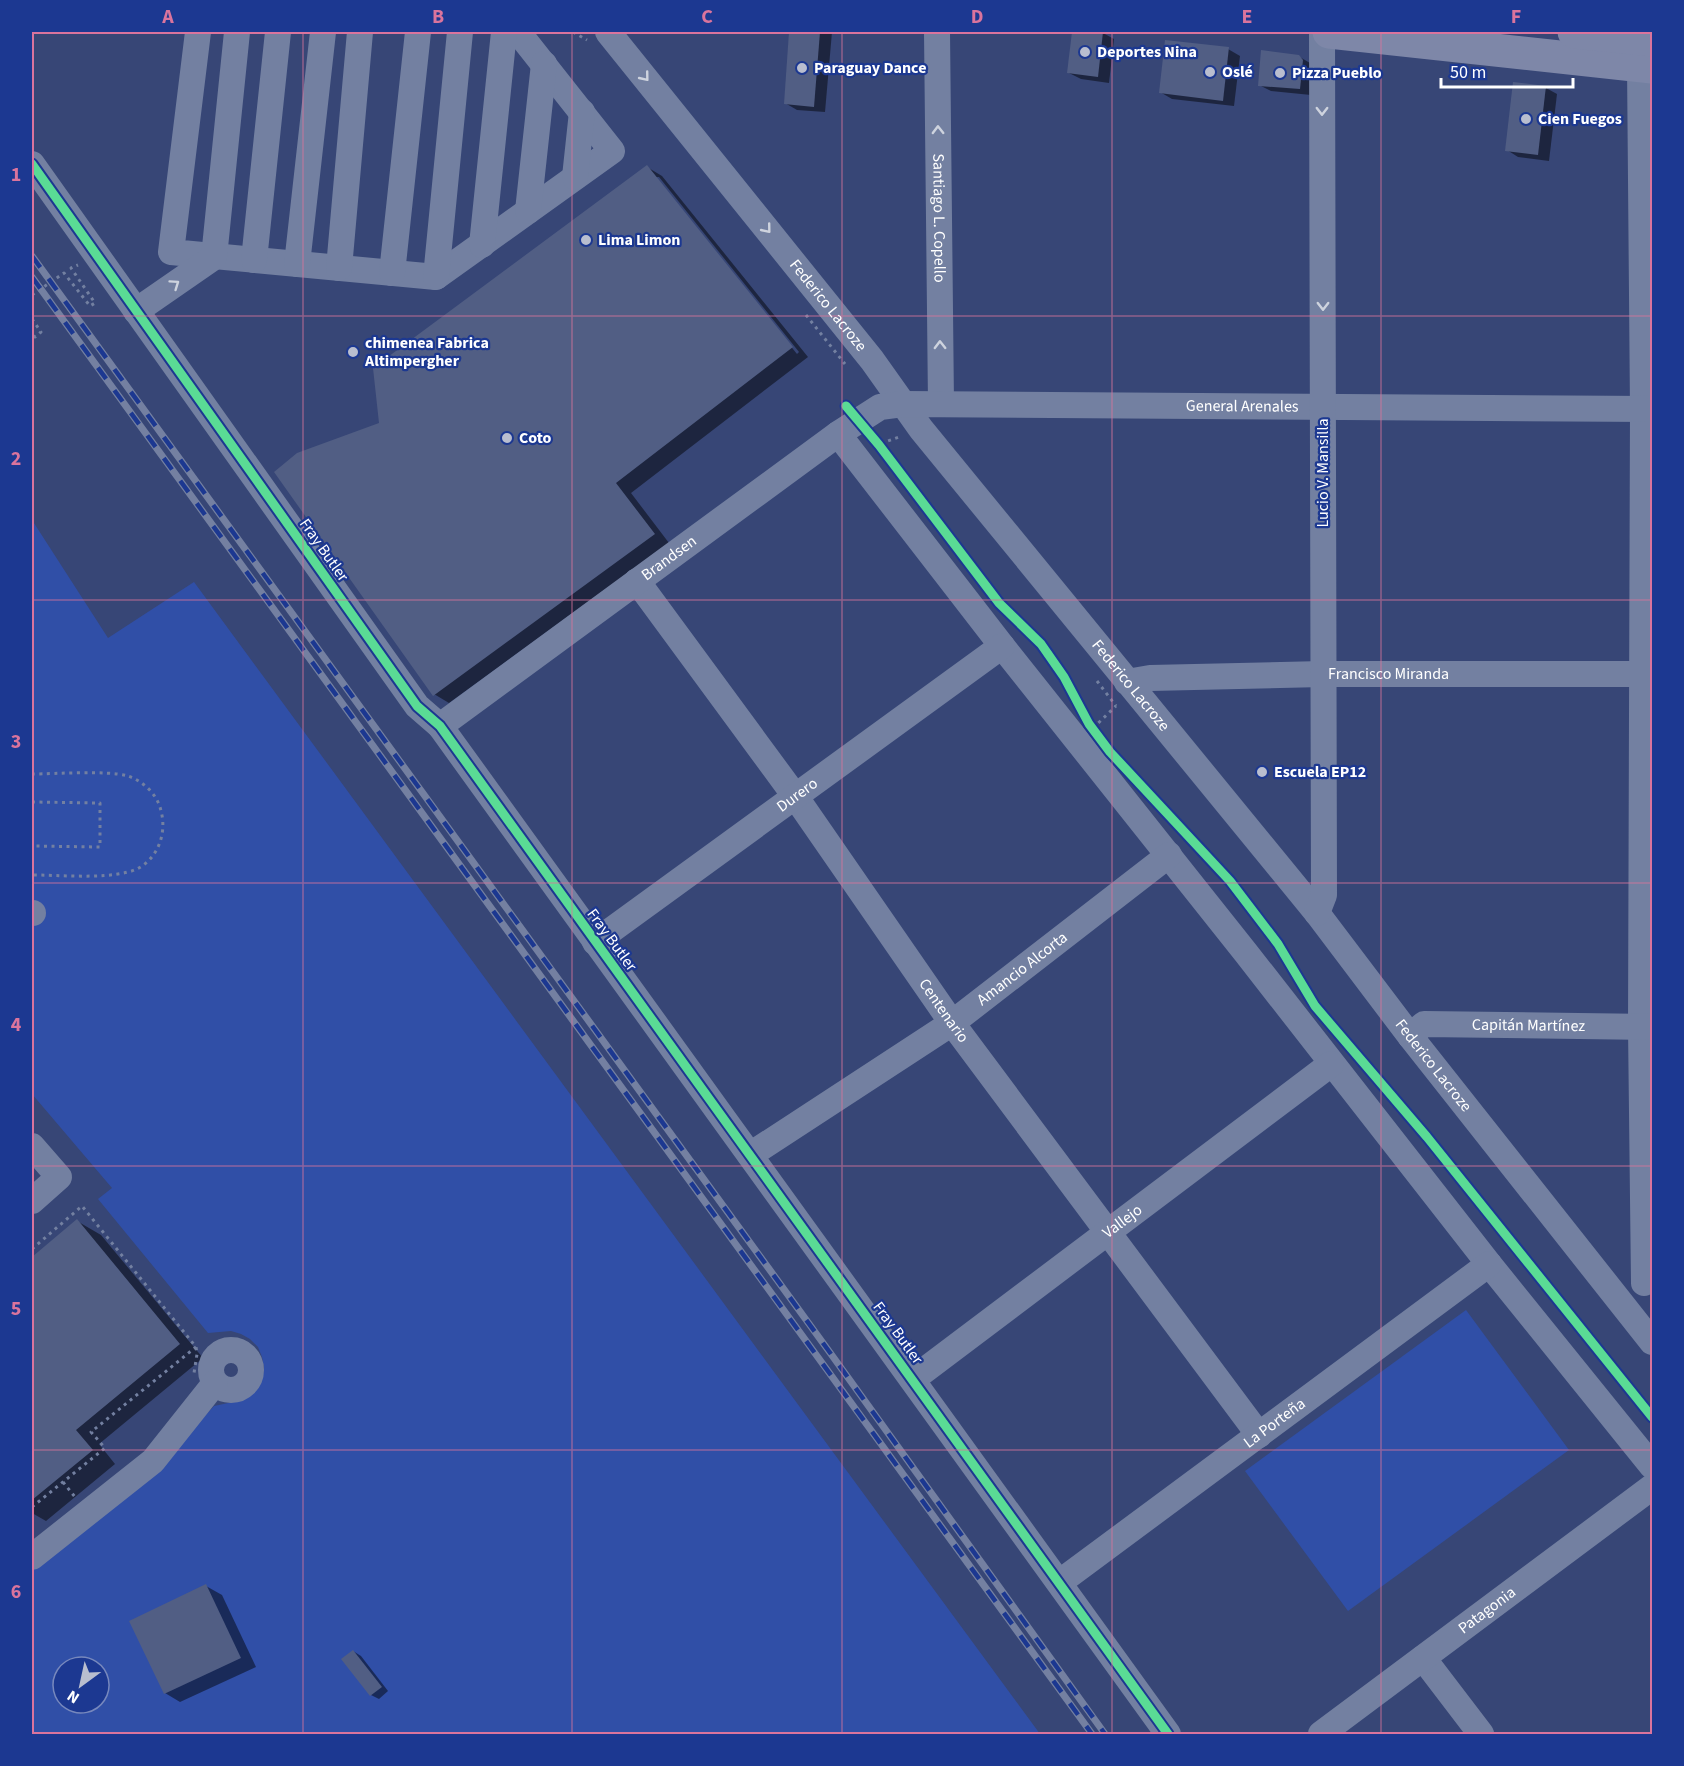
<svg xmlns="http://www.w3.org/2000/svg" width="1684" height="1766" viewBox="0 0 1684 1766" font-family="'Source Sans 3',sans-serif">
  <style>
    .green { fill: #304fa7; fill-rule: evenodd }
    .shadow { fill: #0007; fill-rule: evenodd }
    .building { fill: #515e84 }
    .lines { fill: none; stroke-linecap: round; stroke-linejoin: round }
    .path { stroke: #7380a1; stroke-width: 3; stroke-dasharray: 3 4.5; stroke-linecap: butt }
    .minor { stroke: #7380a1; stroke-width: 26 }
    .major { stroke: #7e87a8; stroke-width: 33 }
    .rail-casing { stroke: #7480a1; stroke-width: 7 }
    .rail { stroke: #1c3891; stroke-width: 4.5; stroke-dasharray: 14; stroke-linecap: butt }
    .cycleway-casing { stroke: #1c3891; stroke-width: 13 }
    .cycleway { stroke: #5adb95; stroke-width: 9 }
    .oneway { stroke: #ced3de }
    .grid { fill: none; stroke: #da749d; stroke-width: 1.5; stroke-opacity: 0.55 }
    .poi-dot { fill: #b9becf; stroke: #1c3891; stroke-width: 2 }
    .labels { text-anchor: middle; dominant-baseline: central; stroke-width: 4.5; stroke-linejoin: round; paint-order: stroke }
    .poi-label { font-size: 16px; font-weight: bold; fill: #fff; stroke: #1c3891; text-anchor: start }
    .street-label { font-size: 16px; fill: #fff; stroke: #1c3891 }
    .neatline { fill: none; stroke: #da749d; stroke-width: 2 }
    .grid-label { font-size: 20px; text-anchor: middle; font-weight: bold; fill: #da749d }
  </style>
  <rect width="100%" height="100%" fill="#374676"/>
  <g class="green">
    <path d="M32 520 108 638 194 582 1040 1734H32V1570L151 1474 214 1406 238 1401 248 1396 257 1388 262 1379 264 1368 262 1357 258 1347 250 1339 241 1334 231 1331 208 1333 98 1199 112 1188 32 1094ZM63 1667H99V1703H63Z"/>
    <polygon points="1466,1310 1569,1450 1348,1611 1245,1471"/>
  </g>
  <g class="shadow">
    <polygon points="791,32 832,32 825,112 797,110 785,103"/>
    <polygon points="1074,32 1103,33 1114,39 1109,83 1081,79 1069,73"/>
    <polygon points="1228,49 1240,56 1234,106 1172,99 1160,92"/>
    <polygon points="1298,56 1310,63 1311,95 1271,91 1259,85"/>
    <polygon points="1546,88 1557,94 1549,161 1518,157 1507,150"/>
    <path d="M647 167 662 176 808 357 631 493 669 543 449 703 434 694 380 424ZM655 177H659L799 352 797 354Z"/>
    <polygon points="77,1221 101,1235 203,1358 99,1444 115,1464 46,1521 32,1513 32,1259"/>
    <polygon points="206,1586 222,1595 256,1667 180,1702 165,1693"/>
    <polygon points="353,1651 361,1656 388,1691 379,1699 371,1695"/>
  </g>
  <g class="building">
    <polygon points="789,32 820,32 814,107 784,104"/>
    <polygon points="1072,32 1103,32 1098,77 1067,73"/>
    <polygon points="1165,40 1229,47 1223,101 1159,93"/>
    <polygon points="1261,50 1299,55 1303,60 1300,89 1258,86"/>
    <polygon points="1513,82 1546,86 1538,155 1505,151"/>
    <polygon points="647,165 793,347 616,483 655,534 433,696 274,472 297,453 379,423 373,368"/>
    <polygon points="77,1219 180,1344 76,1430 93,1450 32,1500 32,1257"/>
    <polygon points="206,1584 241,1658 164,1694 129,1621"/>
    <polygon points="353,1650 382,1687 370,1696 341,1659"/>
  </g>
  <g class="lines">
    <g class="path">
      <polyline points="573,32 587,40"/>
      <polyline points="32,295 64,273 90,306 95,303 71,268 78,265"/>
      <polyline points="806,315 845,364"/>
      <polyline points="32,319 41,332 35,337 32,334"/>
      <polyline points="874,446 902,436"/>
      <polyline points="1097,681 1116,706"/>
      <polyline points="1093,728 1116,706"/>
      <path d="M32 774C56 774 106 770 128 776 143 781 158 795 161 811 168 836 155 866 128 872 101 879 60 875 32 875"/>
      <polyline points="32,802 100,803 100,847 32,846"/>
      <polyline points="32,882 32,892"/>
      <polyline points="32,1249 82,1206 196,1347 197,1354 194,1373"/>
      <polyline points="63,1482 75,1497"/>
      <polyline points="32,1507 105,1448 91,1432 196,1347"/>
    </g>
    <g class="minor">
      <polyline points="198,32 171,252 436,277 612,151 518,32"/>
      <path id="s1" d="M608 32 872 360 921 429 1317 913 1410 1036 1652 1342"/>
      <path id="s2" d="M937 32 941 404"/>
      <polyline points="1638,47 1640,65 1643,409 1641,1027 1644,1283"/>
      <path d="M32 164 417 706 440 726C681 1063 928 1397 1168 1734"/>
      <polyline points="575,177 582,112"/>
      <polyline points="528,211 544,64"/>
      <polyline points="482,245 504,32"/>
      <polyline points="254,260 278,32"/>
      <polyline points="297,264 323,32"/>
      <polyline points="339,268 360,32"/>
      <polyline points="392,273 418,32"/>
      <polyline points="436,277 460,32"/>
      <polyline points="136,311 214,257 237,32"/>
      <polyline points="838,434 1002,646 1246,953 1489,1264 1652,1466"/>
      <path id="s3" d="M637 581 795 796 952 1023 1259 1435"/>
      <path id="s4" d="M1127 682 1150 678 1323 674H1652"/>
      <path id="s5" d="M440 726 838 434 880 407 903 404 1652 409"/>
      <polyline points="32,913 33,913"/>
      <polyline points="1317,913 1324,895 1322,32"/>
      <path id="s6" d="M595 942 1002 646"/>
      <path id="s7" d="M1410 1036 1424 1024 1652 1027"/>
      <polyline points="32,1146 59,1177 32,1201"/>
      <path id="s8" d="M750 1155 952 1023 1169 855"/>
      <circle cx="231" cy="1370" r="20"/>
      <path id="s9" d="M913 1379 1331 1064"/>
      <polyline points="32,1557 153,1461 215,1383"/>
      <path id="s10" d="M1060 1582 1489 1264"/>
      <polyline points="1423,1658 1481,1734"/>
      <path id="s11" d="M1321 1734 1652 1487"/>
    </g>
    <g class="major">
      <polyline points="1329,32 1652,67"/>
      <polyline points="1574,32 1652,40"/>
    </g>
    <g class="rail-casing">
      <g id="rail">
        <polyline points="32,256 831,1354 1105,1734"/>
        <polyline points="32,277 1092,1734"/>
      </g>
    </g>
    <use href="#rail" class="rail"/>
    <g class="cycleway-casing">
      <g id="cycleway">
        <path d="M32 164 417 706 440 726C681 1063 928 1397 1168 1734"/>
        <polyline points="846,406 879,445 999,603 1041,644 1064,677 1089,724 1110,752 1230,881 1278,944 1315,1006 1427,1137 1652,1417"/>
      </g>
    </g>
    <use href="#cycleway" class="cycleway"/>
  </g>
  <defs><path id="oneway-chevron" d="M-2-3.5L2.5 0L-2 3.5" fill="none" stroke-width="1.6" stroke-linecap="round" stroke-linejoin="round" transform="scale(1.5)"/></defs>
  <g class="oneway">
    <use href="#oneway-chevron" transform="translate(645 77) rotate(51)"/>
    <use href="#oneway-chevron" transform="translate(1322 111) rotate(90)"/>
    <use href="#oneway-chevron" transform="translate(938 130) rotate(-91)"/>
    <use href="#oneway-chevron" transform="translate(767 229) rotate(51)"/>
    <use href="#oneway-chevron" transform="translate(175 284) rotate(-35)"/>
    <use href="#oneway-chevron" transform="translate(1323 306) rotate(90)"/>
    <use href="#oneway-chevron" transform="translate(940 345) rotate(-91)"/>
  </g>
  <path class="grid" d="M303 32V1734M572 32V1734M842 32V1734M1112 32V1734M1381 32V1734M32 316H1652M32 600H1652M32 883H1652M32 1166H1652M32 1450H1652"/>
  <g class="poi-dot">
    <circle cx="1085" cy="52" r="6"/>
    <circle cx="802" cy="68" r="6"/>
    <circle cx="1210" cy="72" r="6"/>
    <circle cx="1280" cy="73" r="6"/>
    <circle cx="1526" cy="119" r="6"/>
    <circle cx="586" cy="240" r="6"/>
    <circle cx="353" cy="352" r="6"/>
    <circle cx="507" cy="438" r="6"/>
    <circle cx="1262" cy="772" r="6"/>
  </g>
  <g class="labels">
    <g class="poi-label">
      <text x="1097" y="52">Deportes Nina</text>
      <text x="814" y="68">Paraguay Dance</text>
      <text x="1222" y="72">Oslé</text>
      <text x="1292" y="73">Pizza Pueblo</text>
      <text x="1538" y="119">Cien Fuegos</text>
      <text x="598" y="240">Lima Limon</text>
      <text x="365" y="343">chimenea Fabrica<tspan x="365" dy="18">Altimpergher</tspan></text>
      <text x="519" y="438">Coto</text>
      <text x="1274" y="772">Escuela EP12</text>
    </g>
    <g class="street-label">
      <text stroke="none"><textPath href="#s2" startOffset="186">Santiago L. Copello</textPath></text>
      <text stroke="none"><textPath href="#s1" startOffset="351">Federico Lacroze</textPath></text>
      <text stroke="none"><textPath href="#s5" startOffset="906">General Arenales</textPath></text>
      <text transform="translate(1323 473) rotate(-90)">Lucio V. Mansilla</text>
      <text transform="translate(324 550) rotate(55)">Fray Butler</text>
      <text stroke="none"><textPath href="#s5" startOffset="284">Brandsen</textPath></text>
      <text stroke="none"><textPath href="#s4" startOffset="262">Francisco Miranda</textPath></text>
      <text stroke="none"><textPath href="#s1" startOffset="837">Federico Lacroze</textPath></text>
      <text stroke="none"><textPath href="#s6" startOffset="250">Durero</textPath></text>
      <text transform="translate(612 940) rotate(54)">Fray Butler</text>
      <text stroke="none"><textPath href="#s8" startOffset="330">Amancio Alcorta</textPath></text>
      <text stroke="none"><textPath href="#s3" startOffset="528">Centenario</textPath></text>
      <text stroke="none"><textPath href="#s7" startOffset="123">Capitán Martínez</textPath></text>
      <text stroke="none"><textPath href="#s1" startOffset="1323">Federico Lacroze</textPath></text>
      <text stroke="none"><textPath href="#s9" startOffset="262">Vallejo</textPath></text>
      <text transform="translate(898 1333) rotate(54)">Fray Butler</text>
      <text stroke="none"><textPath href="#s10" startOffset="267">La Porteña</textPath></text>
      <text stroke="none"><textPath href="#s11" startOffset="207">Patagonia</textPath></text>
    </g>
  </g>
  <rect width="1684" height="1766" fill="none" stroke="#1c3891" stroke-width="66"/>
  <g transform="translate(81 1685) rotate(213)"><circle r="28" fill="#1c3891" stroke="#7788bd" stroke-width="1.5"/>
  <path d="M0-4.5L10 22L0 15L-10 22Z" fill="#b9becf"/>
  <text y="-9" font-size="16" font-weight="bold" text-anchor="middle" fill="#ffffff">N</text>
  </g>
  <path d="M1441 78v9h132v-9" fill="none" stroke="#ffffff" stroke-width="3"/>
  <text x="1450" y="78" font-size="18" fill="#ffffff" stroke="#1c3891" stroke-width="4.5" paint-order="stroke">50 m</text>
  <rect x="33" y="33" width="1618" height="1700" class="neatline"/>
  <g class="grid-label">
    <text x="168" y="23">A</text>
    <text x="438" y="23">B</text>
    <text x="707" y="23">C</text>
    <text x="977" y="23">D</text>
    <text x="1247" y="23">E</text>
    <text x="1516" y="23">F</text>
    <text x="16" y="181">1</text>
    <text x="16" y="465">2</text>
    <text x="16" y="748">3</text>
    <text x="16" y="1031">4</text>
    <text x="16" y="1315">5</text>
    <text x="16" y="1598">6</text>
  </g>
</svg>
